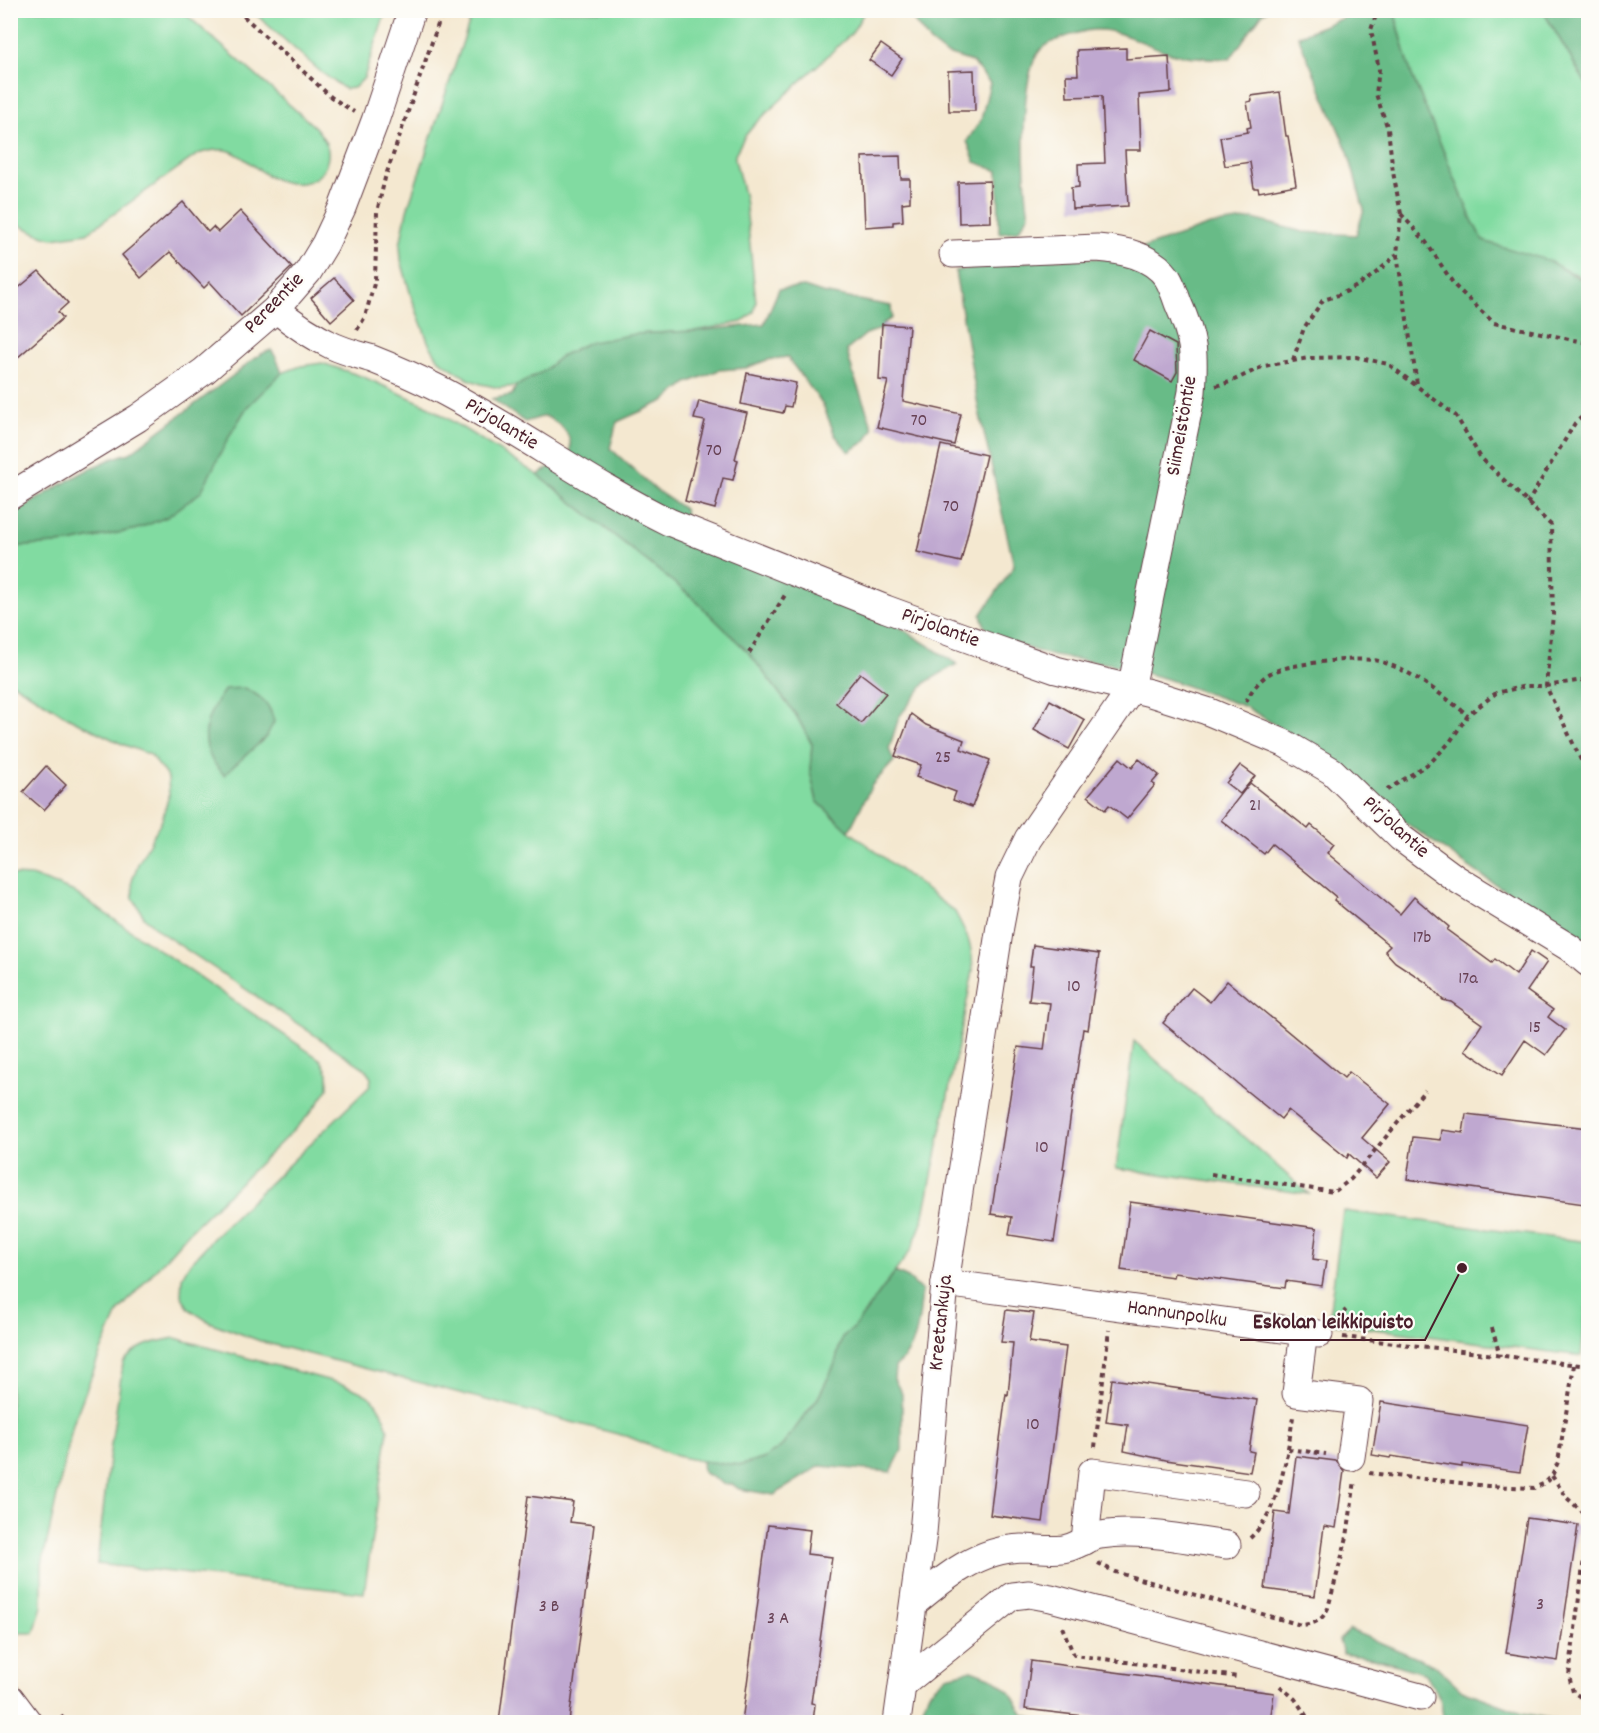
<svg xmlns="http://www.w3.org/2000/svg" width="1599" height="1733" viewBox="0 0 1599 1733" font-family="Dekko,sans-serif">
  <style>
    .green { fill: #81dba1; stroke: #667d66; stroke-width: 1.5 }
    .forest { fill: #68bb87; stroke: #596d59; stroke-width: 1.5 }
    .building { fill: #bfa8d0 }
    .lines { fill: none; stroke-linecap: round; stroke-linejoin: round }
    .minor-casing { stroke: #643d44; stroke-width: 29 }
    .path { stroke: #643d44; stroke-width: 4; stroke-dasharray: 4.5 4.5; stroke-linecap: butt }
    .minor { stroke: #fff; stroke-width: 27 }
    .labels { text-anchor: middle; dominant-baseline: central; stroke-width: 4.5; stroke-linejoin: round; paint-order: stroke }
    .number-label { font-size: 18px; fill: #674154 }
    .street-label { font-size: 21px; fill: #4a1f2b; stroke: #fdfcf7 }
    .leader { fill: none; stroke: #4a1f2b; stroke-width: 2 }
    .callout-dot { fill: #4a1f2b; stroke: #fdfcf7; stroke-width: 2 }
    .callout-label { font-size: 22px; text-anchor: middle; font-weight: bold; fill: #4a1f2b; stroke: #fdfcf7; stroke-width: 4.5; stroke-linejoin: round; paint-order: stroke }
  </style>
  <rect width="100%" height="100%" fill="#fdfcf7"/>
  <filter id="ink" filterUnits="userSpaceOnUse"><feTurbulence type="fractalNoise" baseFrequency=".0167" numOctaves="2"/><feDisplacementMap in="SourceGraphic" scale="12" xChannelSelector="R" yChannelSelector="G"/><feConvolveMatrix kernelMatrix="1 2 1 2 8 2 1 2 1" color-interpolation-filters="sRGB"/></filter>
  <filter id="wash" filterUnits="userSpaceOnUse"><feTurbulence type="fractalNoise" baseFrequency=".008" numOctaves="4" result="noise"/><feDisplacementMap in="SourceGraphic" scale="24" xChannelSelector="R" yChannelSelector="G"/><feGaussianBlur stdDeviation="1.35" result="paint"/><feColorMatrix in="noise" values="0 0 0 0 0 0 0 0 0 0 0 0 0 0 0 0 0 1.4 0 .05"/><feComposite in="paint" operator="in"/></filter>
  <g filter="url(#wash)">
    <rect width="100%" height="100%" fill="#f4e8d0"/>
    <g class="green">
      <path d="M11 10 182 11 315 127C325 139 332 149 326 165 316 188 289 186 270 177 256 170 245 156 230 151 220 148 208 151 198 154L87 233 53 238 44 236 21 226 11 217Z"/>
      <polygon points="1394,10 1543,11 1588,87 1588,283 1576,274 1483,241 1472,220 1411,73"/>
      <polygon points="252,11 386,11 364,78 354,88 345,89 322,73"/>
      <polygon points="473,11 865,11 852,33 754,125 745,136 735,154 735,160 745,198 756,302 754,312 742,322 695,331 635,334 561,356 544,371 516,386 499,388 481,384 468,379 439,360 429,344 411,296 401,260 400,245 407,210"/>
      <path d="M322 363 364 377 426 405 538 475 692 597 749 653 796 715 812 745 810 771 817 801 849 831 955 912C968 936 972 944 973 971L923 1220 911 1250 854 1328 842 1337 835 1364 818 1398 782 1446 763 1459 742 1465 711 1463 676 1456 629 1437 263 1342 209 1322 189 1309 181 1295 182 1277 188 1266 217 1234 370 1086 371 1078 364 1068 160 932 144 917 133 898 132 881 138 864 162 820 169 795 168 778 151 755 122 744 71 719 11 682 10 547 69 543 137 529 231 433 247 407 266 387 282 373 301 366Z"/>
      <polygon points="11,875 31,876 72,891 321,1060 328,1073 328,1089 319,1102 304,1120 189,1232 119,1311 101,1351 73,1424 42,1564 42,1606 34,1633 15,1633 10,1630"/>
      <polygon points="1134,1041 1309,1194 1116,1168"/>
      <polygon points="1343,1211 1588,1242 1588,1293 1581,1356 1328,1323"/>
      <path d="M175 1338 342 1384C371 1395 378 1398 388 1429L364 1593 97 1564 109 1459 123 1363C138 1344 151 1343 175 1338Z"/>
    </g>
    <g class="forest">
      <path d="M906 11H1266L1261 15 1230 59C1211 58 1189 58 1171 53 1147 46 1117 27 1092 30 1081 31 1049 41 1041 49 1018 74 1023 181 1029 215L1018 231 999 233 998 171 975 162 967 141 981 120 990 83 972 62 944 53 930 42Z"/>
      <polygon points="1360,11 1394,11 1411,73 1472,220 1483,241 1547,260 1588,283 1588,943 1484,877 1406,823 1324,755 1246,707 1167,679 1111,664 1053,656 1001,640 985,627 981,615 1014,566 978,406 955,271 1047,259 1114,258 1210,225 1253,219 1303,232 1356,235 1364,210 1348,152 1298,36"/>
      <polygon points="1543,11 1588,11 1588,87"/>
      <path d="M804 287 822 293 891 306 892 318 882 324 881 329 866 334 847 350C852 378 865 402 873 429L866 441 849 452 835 435 822 403 787 357 767 360 746 368 719 370 687 383 664 401 617 422 610 448 656 490 684 509 695 546 881 615 957 664 926 682 899 717 889 749 894 761 872 785 849 831 817 801 810 771 812 744 796 715 749 653 692 597 538 475 570 453C573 433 561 424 545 416L525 422 492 399 512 395 516 386 544 371 561 356 587 343 635 334 695 331 764 324 779 289Z"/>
      <path d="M271 350 276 357 282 373 247 407 231 433 201 492 167 517 137 529 69 543 11 547V515C44 496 94 461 130 453L239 371C249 362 258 354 271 350Z"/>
      <path d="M244 688C261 696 270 703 274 722L266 737 224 775C219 769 212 762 210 756 199 729 210 710 225 689Z"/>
      <path d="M895 1272 908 1278 922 1291C919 1319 919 1348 895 1367L894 1379 902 1394V1450L891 1472 820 1466 774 1495 739 1489 732 1484H723L703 1472 702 1461 742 1465 763 1459 782 1446 818 1398 835 1364 842 1337 854 1328Z"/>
      <polygon points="1350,1630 1436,1666 1462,1690 1523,1713 1566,1722 1496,1722 1488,1715 1470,1717 1463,1722 1451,1722 1443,1716 1440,1698 1426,1674 1373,1658 1343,1654 1339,1640"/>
      <polygon points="972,1670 993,1678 1010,1692 1023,1714 1044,1722 999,1722 992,1717 974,1709 959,1713 960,1722 917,1722 929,1692 947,1676"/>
    </g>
    <g id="blocks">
      <g class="building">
        <polygon points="881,44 902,59 891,75 869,60"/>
        <polygon points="1126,48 1126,59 1169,56 1171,92 1139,95 1141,150 1125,150 1128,206 1072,209 1071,188 1079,187 1078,164 1105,163 1102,96 1067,97 1066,75 1078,75 1077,50"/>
        <polygon points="974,70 975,111 949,111 948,71"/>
        <polygon points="1280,92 1286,136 1288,136 1296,185 1259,192 1258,188 1254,188 1250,162 1225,166 1220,137 1248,132 1247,128 1251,127 1247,102 1252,101 1251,96"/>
        <polygon points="900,156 901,179 910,179 910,202 902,203 903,221 893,222 893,225 865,227 862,157"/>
        <polygon points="990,181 991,222 959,223 958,182"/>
        <polygon points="183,202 208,232 213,227 218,232 240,211 292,267 241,316 210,282 204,288 170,252 141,278 122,255"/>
        <polygon points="39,271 68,303 58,312 63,318 10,364 10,295"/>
        <polygon points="334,278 354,300 331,321 311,298"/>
        <polygon points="882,324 909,326 903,401 961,414 954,445 877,427 888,381 879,380"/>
        <polygon points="1150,331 1176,345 1177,372 1172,381 1134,360"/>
        <polygon points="747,373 796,383 791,407 785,406 783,413 741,404"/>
        <polygon points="699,401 747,413 735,459 738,460 733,480 723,478 715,509 685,501 705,421 694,419"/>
        <polygon points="941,445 986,455 961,562 917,552"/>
        <polygon points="860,673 886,693 861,723 836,703"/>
        <polygon points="1050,700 1085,720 1069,749 1034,730"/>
        <polygon points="911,714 926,725 964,740 961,749 990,760 972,807 953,800 956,792 916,777 921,765 895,756"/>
        <polygon points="1120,758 1132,768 1139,759 1159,775 1152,783 1155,785 1127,819 1109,805 1105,810 1088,796"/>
        <polygon points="1240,765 1255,776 1240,794 1226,783"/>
        <polygon points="46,766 66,785 44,810 23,792"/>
        <polygon points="1250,783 1308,829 1311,825 1334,844 1327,853 1400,914 1414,897 1449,927 1447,930 1492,963 1495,959 1516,975 1531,951 1547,962 1527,991 1553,1010 1548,1017 1565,1030 1546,1055 1525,1040 1502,1075 1465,1050 1482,1024 1451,1002 1443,1000 1427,983 1395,962 1385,951 1390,946 1334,900 1336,897 1272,844 1264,854 1221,820"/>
        <polygon points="1033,945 1099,954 1088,1030 1083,1029 1063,1169 1065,1169 1054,1242 1009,1235 1012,1217 991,1214 1018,1047 1044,1050 1050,1003 1029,1001 1033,966 1030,966"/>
        <polygon points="1227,981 1344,1078 1349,1072 1390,1104 1362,1138 1390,1162 1376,1178 1349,1154 1347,1158 1288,1110 1281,1119 1163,1023 1192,988 1210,1002"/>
        <polygon points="1466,1114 1588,1128 1588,1173 1584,1204 1407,1179 1413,1137 1441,1140 1442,1130 1463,1133"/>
        <polygon points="1130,1202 1317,1228 1313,1259 1326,1261 1322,1286 1286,1281 1285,1288 1174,1273 1173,1277 1121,1270"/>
        <polygon points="1006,1310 1034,1313 1029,1342 1066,1347 1043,1522 990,1515 1006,1394 1008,1395 1013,1343 1001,1342"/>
        <polygon points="1112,1379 1257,1400 1249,1451 1254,1452 1250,1472 1166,1460 1124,1451 1128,1425 1106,1422"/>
        <polygon points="1381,1402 1528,1425 1520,1472 1462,1464 1462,1467 1391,1456 1390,1458 1372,1455"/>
        <polygon points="1296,1456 1336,1461 1344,1471 1336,1528 1324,1526 1315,1596 1265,1589 1275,1512 1289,1514"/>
        <polygon points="528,1496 573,1502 570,1522 594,1525 569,1722 499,1722"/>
        <polygon points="1527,1518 1578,1525 1558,1661 1506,1653"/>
        <polygon points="768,1525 810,1530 807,1554 832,1557 811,1703 815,1704 813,1722 788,1719 788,1722 742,1722"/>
        <polygon points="1031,1661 1274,1693 1270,1722 1186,1722 1160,1719 1160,1722 1134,1722 1025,1709"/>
      </g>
    </g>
  </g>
  <g filter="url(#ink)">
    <use href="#blocks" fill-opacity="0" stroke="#643d44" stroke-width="1.5"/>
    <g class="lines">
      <g class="minor-casing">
        <g id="minor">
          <path d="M276 309C294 324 312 336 333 346 346 352 360 355 372 359 395 368 417 378 439 389 518 430 589 483 669 522L886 609 982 644 1056 670 1150 693 1207 711 1284 743 1332 771 1401 838 1455 878 1570 948 1588 963"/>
          <polyline points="10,496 138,418 204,371 276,309 308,272 325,244 342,208 375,121 412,10"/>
          <polyline points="945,1283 1319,1334"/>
          <polyline points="1304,1332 1296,1393 1359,1401 1351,1457"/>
          <polyline points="1085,1541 1092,1472 1246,1493"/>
          <path d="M914 1603C945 1577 979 1549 1022 1548 1036 1548 1049 1551 1063 1549 1077 1547 1087 1537 1101 1535 1140 1528 1187 1540 1227 1545"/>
          <polyline points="903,1684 1012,1596 1029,1594 1051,1598 1420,1697"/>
          <polyline points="10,1698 28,1722"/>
          <path d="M897 1722 923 1533 945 1283 1000 926 1009 878 1028 839 1131 689 1192 392C1195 353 1194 339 1178 303 1175 294 1172 285 1167 277 1151 255 1122 250 1097 248L953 254"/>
        </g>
      </g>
      <g class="path">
        <polyline points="237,10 331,97 354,112"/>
        <polyline points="1382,10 1376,15 1371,30 1379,69 1376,94 1388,129 1393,172 1401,214 1397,254 1417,384"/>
        <polyline points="1580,10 1583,14"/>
        <polyline points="1401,214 1426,242 1455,286 1494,323 1588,343"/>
        <polyline points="357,330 365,317 375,280 377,212 385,178 443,10"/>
        <path d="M1293 360 1304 328 1323 300C1355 291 1373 277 1397 254"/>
        <polyline points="1216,386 1230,382 1264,366 1309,358 1356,357 1388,364 1456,416 1481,458 1551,525 1553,615 1546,686 1588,775"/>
        <polyline points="1527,504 1575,423 1588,412"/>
        <polyline points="749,653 785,595"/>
        <path d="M1246 702C1250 692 1259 680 1269 674 1283 664 1360 656 1378 661 1412 670 1440 694 1468 715"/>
        <polyline points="1387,790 1431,762 1450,742 1468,715 1496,693 1526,686 1546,686 1588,679"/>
        <polyline points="1211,1174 1334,1192 1351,1179 1425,1090"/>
        <polyline points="1337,1318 1346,1310"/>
        <polyline points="1492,1328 1500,1356"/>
        <polyline points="1343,1337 1588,1366"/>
        <polyline points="1095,1447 1109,1330"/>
        <polyline points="1288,1449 1326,1454"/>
        <polyline points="1369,1473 1488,1486 1534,1488 1545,1483 1552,1476 1558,1462 1574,1365"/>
        <polyline points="1552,1476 1567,1498 1588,1517"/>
        <polyline points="1588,1527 1569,1676 1573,1692 1588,1702"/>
        <path d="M1250 1538C1280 1511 1287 1455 1293 1417"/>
        <path d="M1098 1563 1115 1572 1301 1625C1315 1624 1322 1621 1328 1608L1347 1537 1355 1480"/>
        <polyline points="1062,1627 1074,1655 1238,1677"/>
        <polyline points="1280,1686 1295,1699 1307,1717 1316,1722"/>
        <polyline points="61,1716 66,1722"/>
      </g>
      <use href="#minor" class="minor"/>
    </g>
  </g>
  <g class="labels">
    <g class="number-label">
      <text x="919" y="421">70</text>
      <text x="714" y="451">70</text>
      <text x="951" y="507">70</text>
      <text x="943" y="758">25</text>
      <text x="1255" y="806">21</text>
      <text x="1422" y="938">17b</text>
      <text x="1468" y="979">17a</text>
      <text x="1074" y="987">10</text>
      <text x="1535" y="1028">15</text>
      <text x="1042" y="1148">10</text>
      <text x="1033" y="1425">10</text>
      <text x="1540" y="1605">3</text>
      <text x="549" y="1607">3 B</text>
      <text x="778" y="1619">3 A</text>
    </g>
    <g class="street-label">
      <text transform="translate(275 304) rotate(-46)">Pereentie</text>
      <text transform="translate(501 425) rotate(31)">Pirjolantie</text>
      <text transform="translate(1183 426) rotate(-80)">Siimeistöntie</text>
      <text transform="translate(940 629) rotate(20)">Pirjolantie</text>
      <text transform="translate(1395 828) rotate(42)">Pirjolantie</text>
      <text transform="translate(1177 1315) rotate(8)">Hannunpolku</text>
      <text transform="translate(942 1323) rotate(-84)">Kreetankuja</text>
    </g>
  </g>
  <path class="leader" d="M1462 1268L1425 1340H1240"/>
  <circle class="callout-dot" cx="1462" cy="1268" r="6"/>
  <g class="callout-label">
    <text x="1333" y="1328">Eskolan leikkipuisto</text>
  </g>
  <rect width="1599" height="1733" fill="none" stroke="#fdfcf7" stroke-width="36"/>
</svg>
